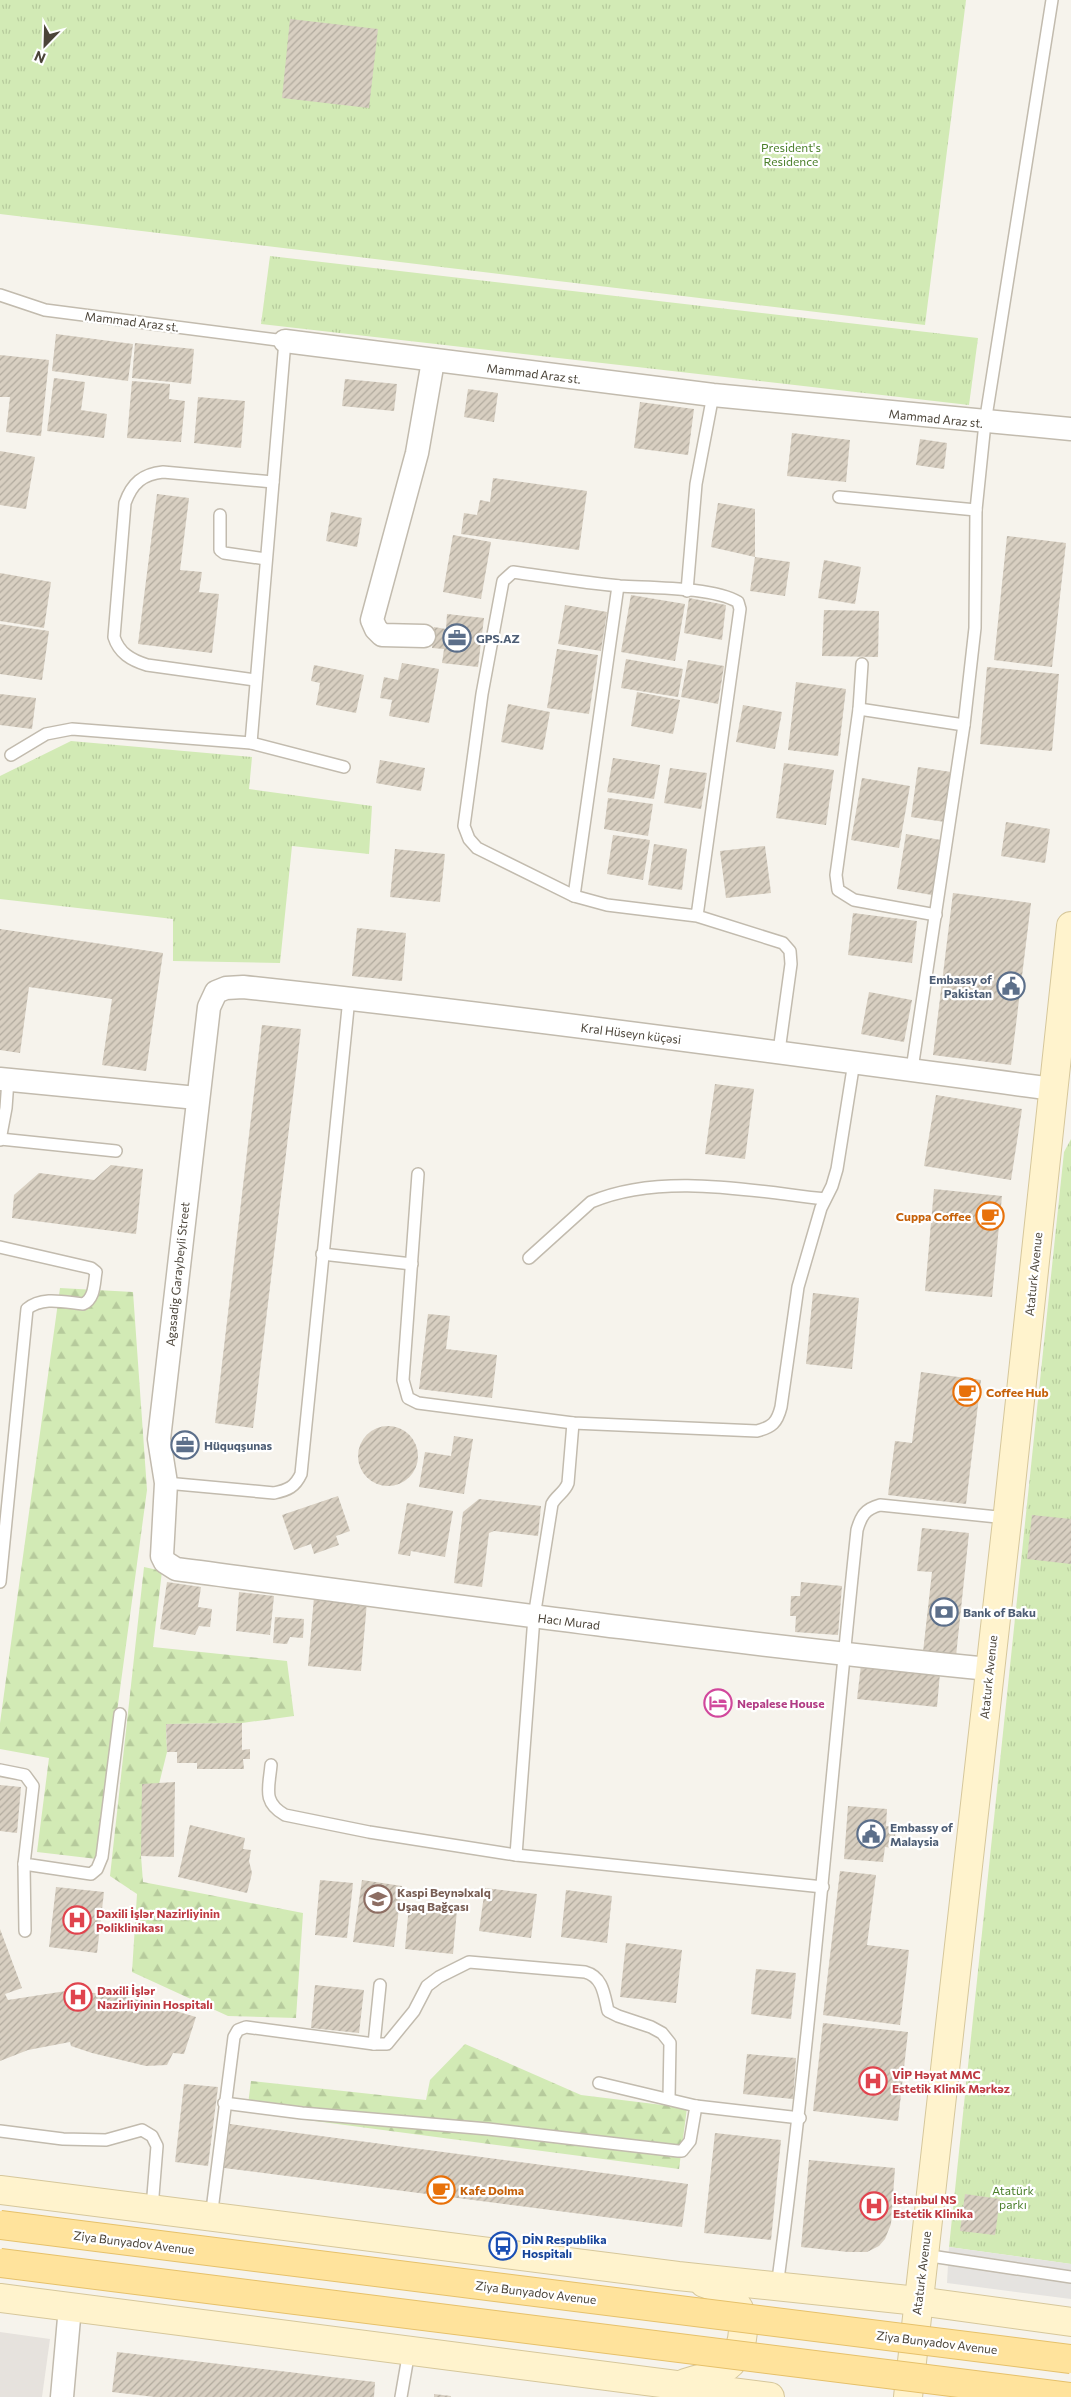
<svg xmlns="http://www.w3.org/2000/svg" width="1071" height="2397" viewBox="0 0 1071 2397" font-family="Commissioner,sans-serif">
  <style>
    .industrial { fill: #e6e2dd }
    .forest { fill: url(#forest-firs) }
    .park { fill: url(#park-tufts) }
    .parking { fill: #e5e3e0 }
    .building { fill: url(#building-hatch) }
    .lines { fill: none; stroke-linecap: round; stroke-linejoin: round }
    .service-casing { stroke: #c2bbae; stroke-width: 14 }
    .minor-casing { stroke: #c2bbae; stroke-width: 25 }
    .secondary-casing { stroke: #d6c79b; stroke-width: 30 }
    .service { stroke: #fff; stroke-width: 11 }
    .minor { stroke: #fff; stroke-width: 22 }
    .secondary { stroke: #fff3cd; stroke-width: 28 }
    .primary-bridge-casing { stroke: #e6c16a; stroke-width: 30; stroke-linecap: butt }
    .primary-bridge { stroke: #ffe39c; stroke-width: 28 }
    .labels { text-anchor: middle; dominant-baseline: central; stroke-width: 4.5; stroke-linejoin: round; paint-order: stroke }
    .park-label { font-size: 12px; fill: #4a7f2a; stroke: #fff }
    .street-label { font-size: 12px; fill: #4b4439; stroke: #fff }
    .service-label { font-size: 12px; font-weight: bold; fill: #4e5e75; stroke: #fff; text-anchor: start }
    .food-label { font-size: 12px; font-weight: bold; fill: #c56008; stroke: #fff; text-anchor: start }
    .hotel-label { font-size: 12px; font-weight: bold; fill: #b23c85; stroke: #fff; text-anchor: start }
    .education-label { font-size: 12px; font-weight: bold; fill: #785e54; stroke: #fff; text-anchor: start }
    .health-label { font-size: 12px; font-weight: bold; fill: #be3a42; stroke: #fff; text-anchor: start }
    .transit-label { font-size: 12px; font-weight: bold; fill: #164399; stroke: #fff; text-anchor: start }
  </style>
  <defs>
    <pattern id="forest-firs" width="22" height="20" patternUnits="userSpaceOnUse" patternTransform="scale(1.25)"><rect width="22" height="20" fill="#d2eab5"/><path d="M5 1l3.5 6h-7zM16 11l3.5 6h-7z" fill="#b6ca9c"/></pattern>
    <pattern id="park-tufts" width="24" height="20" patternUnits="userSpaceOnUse" patternTransform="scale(1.25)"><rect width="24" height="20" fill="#d2eab5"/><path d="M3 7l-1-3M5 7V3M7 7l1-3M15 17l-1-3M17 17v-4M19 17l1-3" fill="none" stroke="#b6ca9c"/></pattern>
    <pattern id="building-hatch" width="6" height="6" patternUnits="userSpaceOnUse" patternTransform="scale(1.25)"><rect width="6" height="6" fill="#d8cfc1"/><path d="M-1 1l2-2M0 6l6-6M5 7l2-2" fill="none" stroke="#b1aa9e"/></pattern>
  </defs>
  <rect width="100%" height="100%" fill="#f6f3ec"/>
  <polygon class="industrial" points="0,2332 50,2339 42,2397 0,2397"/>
  <g class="forest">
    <polygon points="60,1288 133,1292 147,1490 97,1859 37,1852 49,1758 0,1749 0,1723"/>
    <polygon points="144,1567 162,1571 153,1647 287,1661 294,1716 242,1723 166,1724 167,1752 141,1856 143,1882 303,1913 296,2018 228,2016 132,1972 137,1894 110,1876"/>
    <polygon points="465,2044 581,2095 687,2108 679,2169 247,2112 251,2081 426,2100 430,2080"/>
  </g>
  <g class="park">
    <polygon points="0,0 966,0 925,325 0,214"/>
    <polygon points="270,256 978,338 969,405 261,324"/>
    <polygon points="71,741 252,757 249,789 372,806 369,854 292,846 280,963 173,961 173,919 0,899 0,776"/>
    <polygon points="1071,1139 1071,2264 949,2247 1064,1152"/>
  </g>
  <polygon class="parking" points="949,2247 1071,2264 1071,2299 947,2283"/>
  <g class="building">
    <polygon points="290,19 378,29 369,108 282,98"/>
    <polygon points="56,334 133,344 128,381 52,371"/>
    <polygon points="135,343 194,349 191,384 132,378"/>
    <polygon points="0,355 49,360 41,436 6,432 10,397 0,397"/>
    <polygon points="54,378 85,382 81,410 107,414 104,438 47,431"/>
    <polygon points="345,379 397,384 394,411 342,406"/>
    <polygon points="132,381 170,384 169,399 185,401 181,442 127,438"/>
    <polygon points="468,389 498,393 494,422 464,417"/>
    <polygon points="198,397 245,401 241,448 194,443"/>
    <polygon points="640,402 694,409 688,455 634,448"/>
    <polygon points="792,433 850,440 846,482 787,476"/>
    <polygon points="920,439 947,443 944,469 916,465"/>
    <polygon points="0,451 35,457 26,509 0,505"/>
    <polygon points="493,478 587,491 579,550 461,534 464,513 477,515 480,500 490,502"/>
    <polygon points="157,494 189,498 180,570 202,572 199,592 219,594 212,653 138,644"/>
    <polygon points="718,503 755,509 755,557 790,562 785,596 750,591 755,557 711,547"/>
    <polygon points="331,512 362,518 357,547 326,541"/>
    <polygon points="453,535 491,542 481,599 443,592"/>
    <polygon points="1007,536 1066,543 1052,667 994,660"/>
    <polygon points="824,560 861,567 855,604 818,598"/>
    <polygon points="0,573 51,582 44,628 0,621"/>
    <polygon points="631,595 685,604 675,661 621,652"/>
    <polygon points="689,598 726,605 722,640 684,633"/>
    <polygon points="565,605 607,612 601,651 558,644"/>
    <polygon points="824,610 879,611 878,657 822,656"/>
    <polygon points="447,614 484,618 478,667 442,663 444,649 432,648 434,627 446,629"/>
    <polygon points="0,624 49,631 42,680 0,674"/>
    <polygon points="557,649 598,655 589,714 547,708"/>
    <polygon points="626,659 683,669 678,697 621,688"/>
    <polygon points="688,660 724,666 718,704 681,697"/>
    <polygon points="402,663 439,669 429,723 389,716 392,700 380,698 384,677 398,680"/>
    <polygon points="314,665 364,675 356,713 316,705 320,683 311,681"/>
    <polygon points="987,667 1059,674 1052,751 980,744"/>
    <polygon points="796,682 846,689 838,756 788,750"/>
    <polygon points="637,692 680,700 673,734 631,726"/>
    <polygon points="0,694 36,698 32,729 0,725"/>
    <polygon points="508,704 550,712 543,750 501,742"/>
    <polygon points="743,705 782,712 775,749 736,742"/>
    <polygon points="613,758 660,765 654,799 607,792"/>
    <polygon points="380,760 425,768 421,791 376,783"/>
    <polygon points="784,763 834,770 826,825 776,818"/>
    <polygon points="918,767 951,772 945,822 911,817"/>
    <polygon points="670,768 707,773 701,809 664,803"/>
    <polygon points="862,778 910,786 899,848 851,840"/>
    <polygon points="608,798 653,804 648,836 604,829"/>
    <polygon points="1006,822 1050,829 1045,863 1001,856"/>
    <polygon points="906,834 941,840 932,895 897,889"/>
    <polygon points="613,835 650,840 643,880 607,874"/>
    <polygon points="654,844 687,849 682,890 648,885"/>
    <polygon points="765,846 771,893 726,898 720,851"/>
    <polygon points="395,849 445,854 440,902 390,897"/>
    <polygon points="953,893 1031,903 1011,1065 933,1055"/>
    <polygon points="853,913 917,921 912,963 848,955"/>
    <polygon points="357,928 406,933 402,981 352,976"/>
    <polygon points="0,929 163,953 146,1071 102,1065 112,999 29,987 20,1053 0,1050"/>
    <polygon points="869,992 912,1000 904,1042 861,1034"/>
    <polygon points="262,1025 301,1029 253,1428 215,1423"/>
    <polygon points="715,1084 754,1089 745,1159 705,1154"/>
    <polygon points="936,1095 1022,1109 1011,1180 924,1166"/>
    <polygon points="111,1165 143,1169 136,1234 12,1218 14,1195 39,1173 94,1180"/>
    <polygon points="934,1189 1002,1196 992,1297 925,1291"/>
    <polygon points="813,1293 859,1298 852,1369 806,1364"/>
    <polygon points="428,1314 450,1316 446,1349 497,1355 492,1398 419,1389"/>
    <polygon points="921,1372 981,1380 966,1504 888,1495 895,1441 912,1443"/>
    <circle cx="388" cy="1456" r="30"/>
    <polygon points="454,1436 473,1439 464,1494 419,1487 425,1452 451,1456"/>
    <polygon points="338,1496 350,1531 336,1536 339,1545 314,1554 311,1544 294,1550 282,1515"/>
    <polygon points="479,1499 541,1506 538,1536 494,1531 489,1533 482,1587 454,1583 463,1512"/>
    <polygon points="407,1503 453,1511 445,1557 411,1551 410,1556 398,1554"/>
    <polygon points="1032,1515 1071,1519 1071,1564 1027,1559"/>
    <polygon points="922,1528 969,1533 956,1656 923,1652 932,1572 917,1571"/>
    <polygon points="167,1582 201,1587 198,1607 212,1609 210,1627 199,1626 195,1635 160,1629"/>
    <polygon points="801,1582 842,1586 838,1635 795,1632 796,1616 790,1616 791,1596 800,1596"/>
    <polygon points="239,1592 274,1596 270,1635 236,1631"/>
    <polygon points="314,1597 367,1602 361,1671 308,1666"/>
    <polygon points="275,1617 304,1619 303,1638 290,1637 287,1644 273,1643"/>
    <polygon points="861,1665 940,1673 937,1707 857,1699"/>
    <polygon points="242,1723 242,1750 250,1749 250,1759 243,1759 244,1769 197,1769 197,1763 177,1763 177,1752 167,1752 166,1724"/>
    <polygon points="175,1782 174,1857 141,1856 142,1784"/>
    <polygon points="0,1785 21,1787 17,1833 0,1831"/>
    <polygon points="848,1806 887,1809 886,1826 896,1827 894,1848 885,1847 883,1862 844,1859"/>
    <polygon points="190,1825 245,1838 243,1849 251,1850 249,1861 252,1873 247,1893 178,1877"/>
    <polygon points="840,1871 876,1875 867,1945 909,1950 900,2025 823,2015"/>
    <polygon points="320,1880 353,1883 347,1938 315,1935"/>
    <polygon points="362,1880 402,1886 394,1947 353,1942"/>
    <polygon points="56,1887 104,1892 97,1953 49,1947"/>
    <polygon points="485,1888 537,1894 531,1938 479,1931"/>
    <polygon points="566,1890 612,1896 607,1943 561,1937"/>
    <polygon points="409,1905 457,1910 453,1954 405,1949"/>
    <polygon points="0,1929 22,1988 5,1994 8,2000 66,1991 109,1994 131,1998 196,2017 184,2054 173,2053 167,2065 146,2066 92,2053 71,2046 70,2042 28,2050 0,2061"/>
    <polygon points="626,1943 682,1950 676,2003 620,1997"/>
    <polygon points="756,1969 796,1973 791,2019 751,2014"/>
    <polygon points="315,1985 364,1990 359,2033 311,2028"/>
    <polygon points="823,2023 908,2032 898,2121 813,2111"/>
    <polygon points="747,2054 796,2058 793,2099 743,2094"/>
    <polygon points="184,2084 218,2087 208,2166 175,2162"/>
    <polygon points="230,2124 688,2184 682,2227 224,2168"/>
    <polygon points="715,2133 781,2140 771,2240 704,2233"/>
    <polygon points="809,2160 895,2168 891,2224 885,2239 879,2246 867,2252 848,2252 801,2247"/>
    <polygon points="965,2194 1000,2199 995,2235 960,2231"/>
    <polygon points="117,2352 375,2382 374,2397 155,2397 112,2392"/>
    <polygon points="434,2394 451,2396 451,2397 434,2397"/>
  </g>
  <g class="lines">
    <g class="service-casing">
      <g id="service">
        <polyline points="0,295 45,310 285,341 251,743"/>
        <polyline points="839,497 976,510"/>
        <polyline points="220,515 220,550 224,553 266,559"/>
        <polyline points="687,591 696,484 713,395"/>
        <polyline points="862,664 859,709 836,875 838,890 854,900 936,915"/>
        <path d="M255 680 147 665C131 660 119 653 114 637L125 503C132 483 143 474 163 472L273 482"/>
        <polyline points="859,709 964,725"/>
        <polyline points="11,755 46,734 72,729 251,743 344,767"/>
        <polyline points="574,896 618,586"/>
        <path d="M697 916 740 609 738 602C713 587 652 588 620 586 585 583 549 577 513 572L503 581 482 694 464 826 469 839 477 848 574 896 607 905 697 916 783 943 790 951 791 964 779 1051"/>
        <polyline points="912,1069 964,725 975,628 976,510 985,423 1052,0"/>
        <polyline points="0,1139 116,1151"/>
        <polyline points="0,1140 6,1108 8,1080"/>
        <path d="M418 1174 403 1380 408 1398 418 1403 573 1423 757 1431C772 1427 777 1423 781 1407L798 1287 821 1208 832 1186 837 1169 854 1062"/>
        <path d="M0 1247 91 1268 96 1272C94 1283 95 1299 83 1304 64 1302 42 1296 27 1309L0 1582"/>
        <polyline points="322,1254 412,1264"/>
        <path d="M529 1258 591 1202C661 1172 752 1191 825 1199"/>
        <path d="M166 1483 274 1493C288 1490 295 1487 301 1474L349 998"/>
        <path d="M271 1765C269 1788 262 1802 285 1815L369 1832 516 1855 823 1887"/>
        <polyline points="0,1770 25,1775 33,1786 24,1864 91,1874 97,1869 102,1857 120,1714"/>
        <path d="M516 1855 534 1617 552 1504C556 1496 565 1492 568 1483L573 1423"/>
        <polyline points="24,1864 25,1931"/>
        <polyline points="374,2044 380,1985"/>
        <polyline points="599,2083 696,2106 800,2118"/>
        <polyline points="224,2103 302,2113 488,2129 678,2151 682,2151 690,2141 696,2106"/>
        <polyline points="0,2131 63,2139 106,2140 142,2130 152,2136 157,2146 152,2208"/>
        <path d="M211 2218 234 2037 238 2030 246 2027 374 2044H387L414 2011 427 1986 439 1977 469 1962 585 1972C603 1977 604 1994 608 2011L618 2016 651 2027 662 2033 670 2043 669 2098"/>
        <polyline points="924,2255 1071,2277"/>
        <path d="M777 2287C811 2035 830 1783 857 1530 861 1516 865 1509 880 1505L1007 1518"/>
        <polyline points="401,2397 409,2351"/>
      </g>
    </g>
    <g class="minor-casing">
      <g id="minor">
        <polyline points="285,341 713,395 1071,429"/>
        <polyline points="424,636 382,635 376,629 372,620 417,453 433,361"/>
        <polyline points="0,1079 197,1098"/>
        <path d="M989 1669C717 1642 447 1605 176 1569L165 1562 162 1556 166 1483 159 1439 209 1007 216 992 226 988 243 987C514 1016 783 1053 1053 1089"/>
        <polyline points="62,2397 70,2307"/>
      </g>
    </g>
    <g class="secondary-casing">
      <g id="secondary">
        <polyline points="0,2190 678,2276 918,2301 1071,2322"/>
        <polyline points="0,2298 770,2397"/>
        <path d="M685 2383C701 2378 719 2375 731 2363 737 2356 740 2348 742 2339 747 2309 732 2291 704 2283"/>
        <polyline points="908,2397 1008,1512 1071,926"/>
      </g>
    </g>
    <use href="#service" class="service"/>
    <use href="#minor" class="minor"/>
    <use href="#secondary" class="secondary"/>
    <g class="primary-bridge-casing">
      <g id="primary-bridge">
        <polyline points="0,2225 1071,2359"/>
        <polyline points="0,2263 1071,2397"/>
      </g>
    </g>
    <use href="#primary-bridge" class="primary-bridge"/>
  </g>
  <defs>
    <g id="office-ring" transform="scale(1.4375)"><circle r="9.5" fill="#fff" stroke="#5c6f8a" stroke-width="1.5"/><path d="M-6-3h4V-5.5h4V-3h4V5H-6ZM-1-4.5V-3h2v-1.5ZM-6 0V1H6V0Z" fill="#5c6f8a"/></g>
    <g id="civic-ring" transform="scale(1.4375)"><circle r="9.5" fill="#fff" stroke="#5c6f8a" stroke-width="1.5"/><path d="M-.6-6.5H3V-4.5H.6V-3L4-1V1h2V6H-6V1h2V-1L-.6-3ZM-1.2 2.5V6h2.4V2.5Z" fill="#5c6f8a"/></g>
    <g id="cafe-ring" transform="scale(1.4375)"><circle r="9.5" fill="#fff" stroke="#e8710a" stroke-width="1.5"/><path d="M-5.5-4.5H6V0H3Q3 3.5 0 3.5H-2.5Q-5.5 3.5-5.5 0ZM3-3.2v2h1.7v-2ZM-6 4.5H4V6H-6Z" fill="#e8710a"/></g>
    <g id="bank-ring" transform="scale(1.4375)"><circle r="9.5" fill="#fff" stroke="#5c6f8a" stroke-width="1.5"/><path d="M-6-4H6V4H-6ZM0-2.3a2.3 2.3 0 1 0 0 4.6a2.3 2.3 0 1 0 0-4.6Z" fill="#5c6f8a"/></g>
    <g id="hotel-ring" transform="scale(1.4375)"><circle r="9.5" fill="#fff" stroke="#d1479c" stroke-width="1.5"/><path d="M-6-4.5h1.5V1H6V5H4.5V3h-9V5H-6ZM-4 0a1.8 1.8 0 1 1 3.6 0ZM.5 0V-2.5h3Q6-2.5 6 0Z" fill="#d1479c"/></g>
    <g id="school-ring" transform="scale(1.4375)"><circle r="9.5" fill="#fff" stroke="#8d6e63" stroke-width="1.5"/><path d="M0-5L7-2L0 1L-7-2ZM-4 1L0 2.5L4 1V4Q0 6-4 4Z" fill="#8d6e63"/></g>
    <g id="hospital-ring" transform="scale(1.4375)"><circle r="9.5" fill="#fff" stroke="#e0444e" stroke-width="1.5"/><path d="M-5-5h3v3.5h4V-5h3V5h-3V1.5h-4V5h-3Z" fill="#e0444e"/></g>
    <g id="bus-ring" transform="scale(1.4375)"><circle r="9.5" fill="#fff" stroke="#1a4fb4" stroke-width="1.5"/><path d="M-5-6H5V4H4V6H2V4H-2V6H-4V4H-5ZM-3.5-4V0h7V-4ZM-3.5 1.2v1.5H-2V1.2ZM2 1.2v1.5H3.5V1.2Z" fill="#1a4fb4"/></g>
  </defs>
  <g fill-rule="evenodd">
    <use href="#office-ring" x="457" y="638"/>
    <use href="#civic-ring" x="1011" y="986"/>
    <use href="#cafe-ring" x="990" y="1216"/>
    <use href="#cafe-ring" x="967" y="1392"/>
    <use href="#office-ring" x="185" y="1445"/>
    <use href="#bank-ring" x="944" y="1612"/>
    <use href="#hotel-ring" x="718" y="1703"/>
    <use href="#civic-ring" x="871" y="1834"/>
    <use href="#school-ring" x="378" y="1899"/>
    <use href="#hospital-ring" x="77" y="1920"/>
    <use href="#hospital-ring" x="78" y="1997"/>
    <use href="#hospital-ring" x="873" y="2081"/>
    <use href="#cafe-ring" x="441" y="2190"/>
    <use href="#hospital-ring" x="874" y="2206"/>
    <use href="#bus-ring" x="503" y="2246"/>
  </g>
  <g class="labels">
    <g class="park-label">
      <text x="791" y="147">President's<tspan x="791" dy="14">Residence</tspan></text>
      <text x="1013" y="2190">Atatürk<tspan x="1013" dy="14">parkı</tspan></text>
    </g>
    <g class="street-label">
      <text transform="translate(132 321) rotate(7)">Mammad Araz st.</text>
      <text transform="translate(534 373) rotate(7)">Mammad Araz st.</text>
      <text transform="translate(936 418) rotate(6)">Mammad Araz st.</text>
      <text transform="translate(631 1033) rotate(7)">Kral Hüseyn küçəsi</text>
      <text transform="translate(177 1274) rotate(-84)">Agasadig Garaybeyli Street</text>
      <text transform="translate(1033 1274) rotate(-84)">Ataturk Avenue</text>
      <text transform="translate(569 1621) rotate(7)">Hacı Murad</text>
      <text transform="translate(988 1677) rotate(-84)">Ataturk Avenue</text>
      <text transform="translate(134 2242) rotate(7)">Ziya Bunyadov Avenue</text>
      <text transform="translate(921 2273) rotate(-83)">Ataturk Avenue</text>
      <text transform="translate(536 2292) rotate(7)">Ziya Bunyadov Avenue</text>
      <text transform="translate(937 2342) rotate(7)">Ziya Bunyadov Avenue</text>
    </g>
    <g class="service-label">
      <text x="476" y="638">GPS.AZ</text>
      <text x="992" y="979" text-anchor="end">Embassy of<tspan x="992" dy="14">Pakistan</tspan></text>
      <text x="204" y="1445">Hüquqşunas</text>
      <text x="963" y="1612">Bank of Baku</text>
      <text x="890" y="1827">Embassy of<tspan x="890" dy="14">Malaysia</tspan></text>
    </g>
    <g class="food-label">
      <text x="971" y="1216" text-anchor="end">Cuppa Coffee</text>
      <text x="986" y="1392">Coffee Hub</text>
      <text x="460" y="2190">Kafe Dolma</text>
    </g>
    <g class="hotel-label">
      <text x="737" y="1703">Nepalese House</text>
    </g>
    <g class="education-label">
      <text x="397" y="1892">Kaspi Beynəlxalq<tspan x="397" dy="14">Uşaq Bağçası</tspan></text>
    </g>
    <g class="health-label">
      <text x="96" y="1913">Daxili İşlər Nazirliyinin<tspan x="96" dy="14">Poliklinikası</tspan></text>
      <text x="97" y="1990">Daxili İşlər<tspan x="97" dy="14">Nazirliyinin Hospitalı</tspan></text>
      <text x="892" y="2074">VİP Həyat MMC<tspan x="892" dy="14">Estetik Klinik Mərkəz</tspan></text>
      <text x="893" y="2199">İstanbul NS<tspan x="893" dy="14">Estetik Klinika</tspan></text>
    </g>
    <g class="transit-label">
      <text x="522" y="2239">DİN Respublika<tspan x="522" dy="14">Hospitalı</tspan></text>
    </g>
  </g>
  <g transform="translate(45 45) rotate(203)" stroke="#ffffff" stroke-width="4" paint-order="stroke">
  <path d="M0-4L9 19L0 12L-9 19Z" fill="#4b4439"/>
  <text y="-8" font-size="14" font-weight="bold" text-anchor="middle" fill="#4b4439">N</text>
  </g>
</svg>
